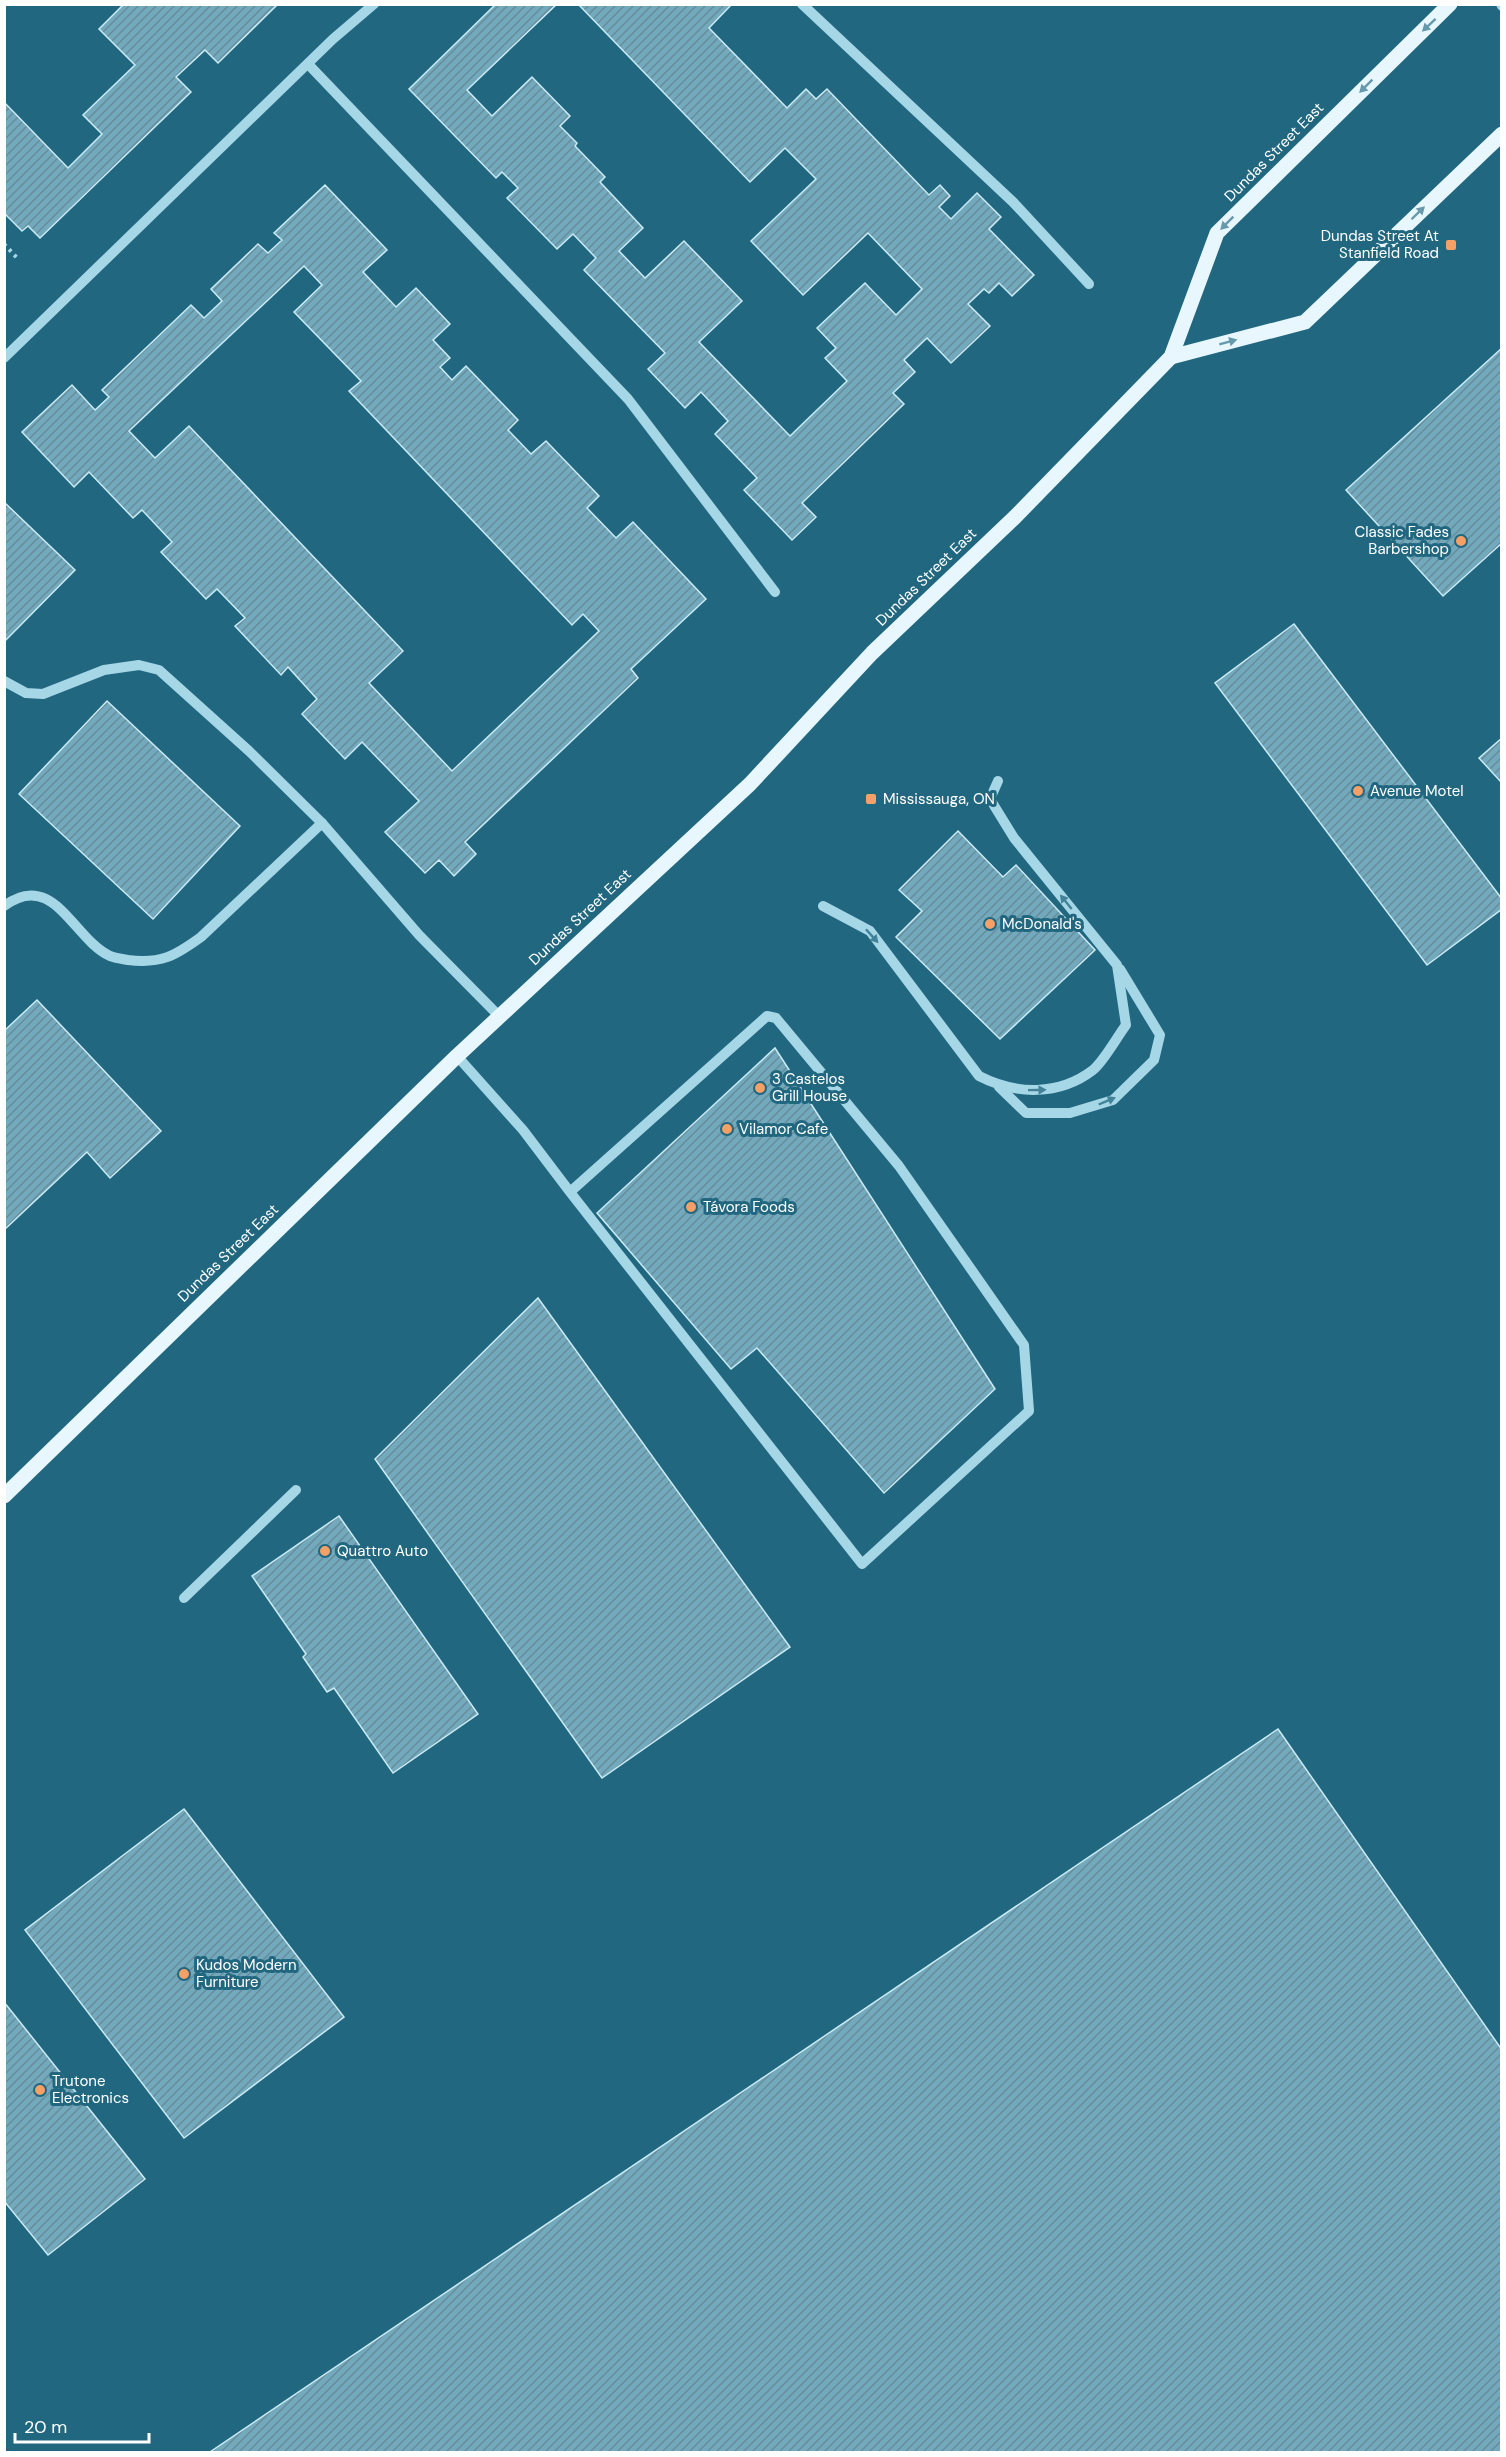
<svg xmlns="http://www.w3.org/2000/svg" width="1506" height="2457" viewBox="0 0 1506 2457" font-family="'DM Sans',sans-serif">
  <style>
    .building { fill: url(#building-hatch); stroke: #c9ebf5; stroke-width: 1.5; fill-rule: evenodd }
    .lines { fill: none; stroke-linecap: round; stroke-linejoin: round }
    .path { stroke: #a6d7e7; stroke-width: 4; stroke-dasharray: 3 4.5; stroke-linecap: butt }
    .minor { stroke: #a6d7e7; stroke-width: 10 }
    .major { stroke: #e7f7fd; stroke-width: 15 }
    .oneway { fill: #6699ab }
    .oneway2 { fill: #428399 }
    .poi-dot { fill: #f4a067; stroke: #21677f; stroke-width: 2 }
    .labels { text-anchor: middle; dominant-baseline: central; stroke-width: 6; stroke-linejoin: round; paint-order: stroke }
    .street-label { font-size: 15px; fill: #fff; stroke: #21677f }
    .poi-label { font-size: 15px; fill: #fff; stroke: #21677f; text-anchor: start }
  </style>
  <defs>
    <pattern id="building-hatch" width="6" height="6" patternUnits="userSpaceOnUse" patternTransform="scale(1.5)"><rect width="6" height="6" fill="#73a9bc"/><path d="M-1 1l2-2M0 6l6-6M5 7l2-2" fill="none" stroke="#678d9a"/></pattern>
  </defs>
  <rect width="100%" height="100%" fill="#21677f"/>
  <g class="building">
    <polygon points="124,4 278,4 218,63 205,50 176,77 191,92 40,238 28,226 22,231 4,213 4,102 68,168 102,134 83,115 135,65 99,29"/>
    <polygon points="496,4 557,4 467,90 492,116 532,77 570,116 560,126 577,143 575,146 605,177 600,182 643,228 619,251 645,278 684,241 742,301 699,342 790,436 847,381 825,358 836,348 817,328 865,283 896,315 922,289 868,233 803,295 751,241 816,179 785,148 750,182 578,4 732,4 709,28 787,108 806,89 816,99 827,89 929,195 940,185 950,196 939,207 951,219 977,193 1001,217 989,229 1034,275 1012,296 999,283 989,293 984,289 968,304 990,326 951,363 927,338 904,360 915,372 893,393 904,404 802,503 816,517 792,540 744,490 757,478 715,434 728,421 701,392 685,408 648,369 665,353 584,270 596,258 573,234 557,249 507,198 518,188 502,172 496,178 409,89"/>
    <path d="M325 185 387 250 363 272 396 307 416 288 450 324 433 340 450 358 440 367 452 380 466 366 518 420 508 430 531 454 546 441 599 496 587 508 616 538 633 522 706 599 631 669 638 678 465 842 476 854 454 876 439 860 425 873 385 832 419 801 362 742 345 759 302 714 317 699 288 667 281 675 235 626 245 618 217 589 206 599 161 552 172 542 142 510 133 518 89 472 74 487 22 432 72 385 95 410 109 397 102 390 191 305 204 318 222 301 211 289 258 244 268 253 282 240 274 233ZM304 266 322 285 294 312 361 381 349 391 572 625 583 614 599 631 452 771 369 683 403 651 189 426 155 458 129 431Z"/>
    <polygon points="1502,348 1502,543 1443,596 1346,490"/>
    <polygon points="4,502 75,570 4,642"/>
    <polygon points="1294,624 1502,899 1502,909 1427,965 1215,683"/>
    <polygon points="107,701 240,826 153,919 19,794"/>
    <polygon points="1502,738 1502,783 1479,758"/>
    <polygon points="958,831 1003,877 1016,865 1095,950 1000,1039 896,937 922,911 899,890"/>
    <polygon points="37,1000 161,1131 110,1178 87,1152 4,1230 4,1031"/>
    <polygon points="775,1048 995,1389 884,1493 757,1348 731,1369 597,1213"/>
    <polygon points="538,1298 790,1647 602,1778 375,1459"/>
    <polygon points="339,1516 478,1714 393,1773 334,1688 327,1692 303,1657 306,1654 252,1576"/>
    <polygon points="1278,1729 1502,2050 1502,2452 210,2452"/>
    <polygon points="184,1809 344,2017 184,2138 25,1930"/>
    <polygon points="4,2002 145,2179 48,2255 4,2201"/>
  </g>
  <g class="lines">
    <polyline class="path" points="4,244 18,259"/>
    <g class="minor">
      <polyline points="802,4 1013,202 1089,284"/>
      <polyline points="1501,4 1502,6"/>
      <polyline points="308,64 628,399 775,592"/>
      <polyline points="4,358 333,39 374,4"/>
      <polyline points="4,681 26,693 43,694 104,670 139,665 159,670 249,751 322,823 419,935 499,1016"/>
      <path d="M4 906C54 869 73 939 110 956 115 958 123 959 128 960 161 964 175 956 201 937L322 823"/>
      <path d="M823 906 870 931 979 1076C1016 1095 1059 1096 1093 1070 1104 1061 1117 1037 1126 1025L1117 965 1014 838 990 799 998 781"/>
      <polyline points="457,1056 523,1130 570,1192 862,1564 1029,1411 1024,1345 899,1166 776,1018 767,1016 570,1192"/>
      <polyline points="999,1087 1026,1113 1070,1113 1113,1100 1154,1060 1160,1035 1120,969"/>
      <polyline points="184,1598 296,1490"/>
    </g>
    <g class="major">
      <polyline points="1171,357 1305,322 1502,134"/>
      <polyline points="4,1496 457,1056 750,784 872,653 1015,517 1171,357 1217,233 1450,4"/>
    </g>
  </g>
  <defs><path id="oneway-solid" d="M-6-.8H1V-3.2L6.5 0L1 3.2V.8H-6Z" transform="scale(1.5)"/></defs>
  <g class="oneway">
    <use href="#oneway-solid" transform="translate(1429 25) rotate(137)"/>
    <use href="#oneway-solid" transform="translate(1366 86) rotate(135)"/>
    <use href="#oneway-solid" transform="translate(1418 213) rotate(-44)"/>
    <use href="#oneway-solid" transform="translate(1227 223) rotate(135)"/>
    <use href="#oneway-solid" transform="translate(1228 342) rotate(-15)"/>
  </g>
  <g class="oneway2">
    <use href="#oneway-solid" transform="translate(1066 902) rotate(-129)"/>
    <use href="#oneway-solid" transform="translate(872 936) rotate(48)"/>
    <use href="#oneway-solid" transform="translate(1037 1090) rotate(-1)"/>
    <use href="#oneway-solid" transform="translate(1107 1101) rotate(-23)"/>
  </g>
  <g class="poi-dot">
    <rect x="1445" y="239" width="12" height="12" rx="3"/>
    <circle cx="1461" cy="541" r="6"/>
    <circle cx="1358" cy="791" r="6"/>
    <rect x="865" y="793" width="12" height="12" rx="3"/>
    <circle cx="990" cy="924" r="6"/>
    <circle cx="760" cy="1088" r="6"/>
    <circle cx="727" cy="1129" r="6"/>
    <circle cx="691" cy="1207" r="6"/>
    <circle cx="325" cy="1551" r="6"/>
    <circle cx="184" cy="1974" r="6"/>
    <circle cx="40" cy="2090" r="6"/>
  </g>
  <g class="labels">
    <g class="street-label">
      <text transform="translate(1274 152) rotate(-45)">Dundas Street East</text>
      <text transform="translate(926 577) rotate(-44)">Dundas Street East</text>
      <text transform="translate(580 917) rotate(-43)">Dundas Street East</text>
      <text transform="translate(228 1253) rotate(-44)">Dundas Street East</text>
    </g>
    <g class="poi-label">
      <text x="1439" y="236" text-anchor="end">Dundas Street At<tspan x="1439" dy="17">Stanfield Road</tspan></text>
      <text x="1449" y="532" text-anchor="end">Classic Fades<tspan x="1449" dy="17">Barbershop</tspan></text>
      <text x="1370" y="791">Avenue Motel</text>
      <text x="883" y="799">Mississauga, ON</text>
      <text x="1002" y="924">McDonald's</text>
      <text x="772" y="1079">3 Castelos<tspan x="772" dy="17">Grill House</tspan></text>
      <text x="739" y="1129">Vilamor Cafe</text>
      <text x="703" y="1207">Távora Foods</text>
      <text x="337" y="1551">Quattro Auto</text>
      <text x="196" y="1965">Kudos Modern<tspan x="196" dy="17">Furniture</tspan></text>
      <text x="52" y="2081">Trutone<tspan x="52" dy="17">Electronics</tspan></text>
    </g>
  </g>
  <rect width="1506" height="2457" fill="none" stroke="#ffffff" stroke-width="12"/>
  <path d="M15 2433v9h134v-9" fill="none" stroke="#ffffff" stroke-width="3"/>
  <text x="24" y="2433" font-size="18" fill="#ffffff" stroke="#21677f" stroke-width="4.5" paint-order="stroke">20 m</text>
</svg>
